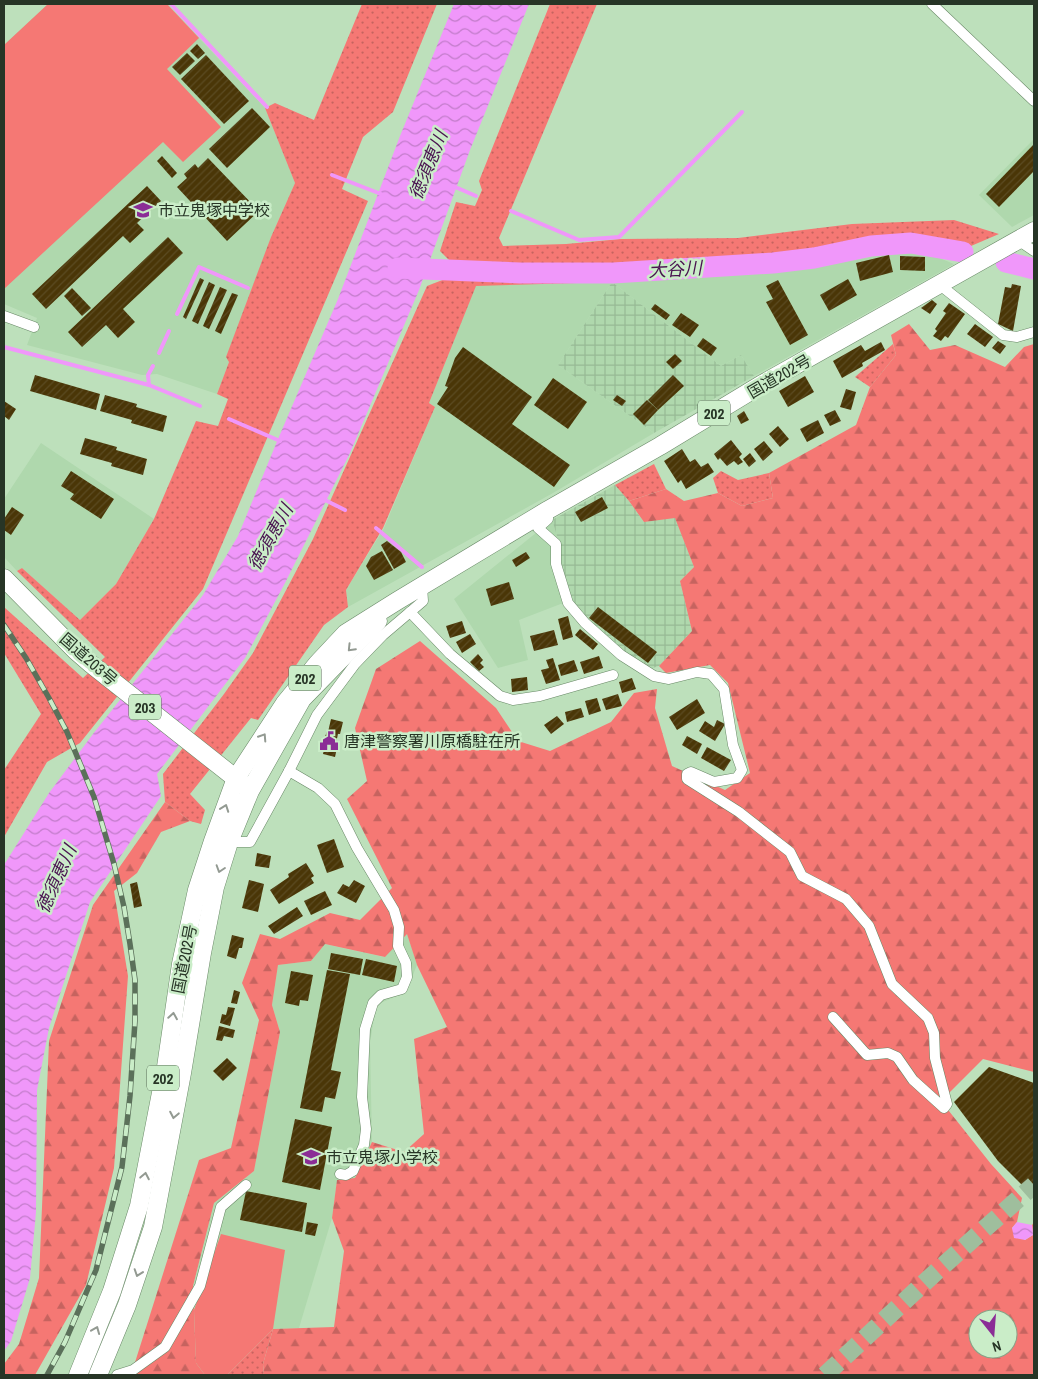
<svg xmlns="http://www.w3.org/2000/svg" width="1038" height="1379" viewBox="0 0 1038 1379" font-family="'Archivo Narrow','Noto Sans JP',sans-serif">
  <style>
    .built { fill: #afd8ad }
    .industrial { fill: url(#industrial-grid) }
    .grass { fill: url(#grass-dots) }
    .forest { fill: url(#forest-firs); fill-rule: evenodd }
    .pitch { fill: #f57874 }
    .water { fill: url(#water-waves) }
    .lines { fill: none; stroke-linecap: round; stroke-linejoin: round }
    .stream { stroke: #f097fa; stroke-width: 4 }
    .river { stroke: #f097fa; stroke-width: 21 }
    .building { fill: url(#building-hatch) }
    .highway-tunnel { stroke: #9fbe9d; stroke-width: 18; stroke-dasharray: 18 9; stroke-linecap: butt }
    .street-casing { stroke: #688866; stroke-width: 11 }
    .highway-casing { stroke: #688866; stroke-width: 19 }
    .street { stroke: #fff; stroke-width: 10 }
    .highway { stroke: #fff; stroke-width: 18 }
    .rail-casing { stroke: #5b705a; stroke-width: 5.5 }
    .rail { stroke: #caedc8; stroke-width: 4; stroke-dasharray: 11; stroke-linecap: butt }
    .oneway { stroke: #939a92 }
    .labels { text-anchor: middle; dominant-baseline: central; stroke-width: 5; stroke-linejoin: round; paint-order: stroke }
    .shield { fill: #caedc8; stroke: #586c57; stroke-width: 1 }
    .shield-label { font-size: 15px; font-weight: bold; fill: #273526 }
    .poi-label { font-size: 16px; fill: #273526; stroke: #caedc8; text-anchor: start }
    .street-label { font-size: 16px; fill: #273526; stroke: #caedc8 }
    .water-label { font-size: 18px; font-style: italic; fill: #491250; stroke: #caedc8 }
  </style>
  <defs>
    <pattern id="industrial-grid" width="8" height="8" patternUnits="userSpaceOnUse" patternTransform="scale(1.25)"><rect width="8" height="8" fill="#afd8ad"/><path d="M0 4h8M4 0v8" fill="none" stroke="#97ba95"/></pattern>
    <pattern id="grass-dots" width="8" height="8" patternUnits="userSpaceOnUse" patternTransform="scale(1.25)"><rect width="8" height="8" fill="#f57874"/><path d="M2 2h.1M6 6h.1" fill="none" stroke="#c6635f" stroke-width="1.8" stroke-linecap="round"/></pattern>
    <pattern id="forest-firs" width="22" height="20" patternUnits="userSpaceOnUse" patternTransform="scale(1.25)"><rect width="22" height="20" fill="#f57874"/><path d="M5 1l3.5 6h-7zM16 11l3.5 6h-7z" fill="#c6635f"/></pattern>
    <pattern id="water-waves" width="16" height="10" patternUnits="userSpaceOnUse" patternTransform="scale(1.25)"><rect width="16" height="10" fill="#f097fa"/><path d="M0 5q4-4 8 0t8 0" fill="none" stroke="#c27cca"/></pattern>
    <pattern id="building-hatch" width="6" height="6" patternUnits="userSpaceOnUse" patternTransform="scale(1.25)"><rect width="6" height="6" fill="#4a3607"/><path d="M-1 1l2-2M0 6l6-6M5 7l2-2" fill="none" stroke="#5b4b22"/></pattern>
  </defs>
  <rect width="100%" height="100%" fill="#bde0bb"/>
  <g class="built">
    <polygon points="48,4 167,4 265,108 295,183 271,237 229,362 217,394 157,374 142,375 27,345 37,318 4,304 4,45"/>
    <polygon points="1034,139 1034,215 1012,227 979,195"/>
    <polygon points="897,252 925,252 954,264 754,376 741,355 721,366 612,282 558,365 654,433 553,493 348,607 346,590 384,528 435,407 429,403 476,285 612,282 781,272"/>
    <polygon points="41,443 154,519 116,584 80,620 22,568 17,571 4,557 4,499"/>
    <polygon points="552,520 560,546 571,600 519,620 528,660 498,668 454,599"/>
    <polygon points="407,933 417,965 406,992 376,1005 370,1043 372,1142 355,1178 337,1181 332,1218 299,1328 273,1329 227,1375 205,1375 196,1363 193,1287 214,1203 254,1171 280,1032 272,1005 278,965 311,961 324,944 384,957"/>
  </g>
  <g class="industrial">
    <polygon points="612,282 721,366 741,355 754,376 654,433 558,365"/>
    <polygon points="615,485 629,501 644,522 675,517 694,567 680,581 692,631 659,666 647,670 587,621 571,600 560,563 560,546 552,520"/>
  </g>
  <g class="grass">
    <polygon points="362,4 437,4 393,112 363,137 342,189 368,201 203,589 80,743 47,762 4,837 4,770 41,714 4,653 4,607 83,678 105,657 17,571 22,568 80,620 116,584 154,519 196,421 218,426 228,399 217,394 229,362 226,357 271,237 295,183 265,108 275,103 314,120"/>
    <polygon points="550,4 597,4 499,238 503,246 566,244 621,239 738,238 852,224 954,220 999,234 971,246 910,235 774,257 612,267 453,264 440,251 456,202 475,206 482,190 479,181"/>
    <polygon points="445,279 612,282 476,286 429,403 435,407 383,528 346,590 348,607 324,625 258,720 251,718 190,794 205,810 201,824 190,821 165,802 163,774 224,694 253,653 313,539 427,286"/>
    <polygon points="893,344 896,355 870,387 855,377"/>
    <polygon points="654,464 666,489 629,501 615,485"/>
    <polygon points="721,471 738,480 769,473 773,498 742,506 718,493 713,478"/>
    <polygon points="273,1329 263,1364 264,1375 227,1375"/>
  </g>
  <g class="forest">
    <path d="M909 324 930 350 955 345 1005 367 1024 347 1034 344V1072L983 1059 941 1101 991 1164 1022 1198 1017 1222 1012 1228 1025 1240 1033 1235 1032 1225 1034 1222V1375H264L263 1364 273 1329 334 1327 344 1251 332 1218 337 1180 355 1178 372 1142 404 1152 424 1134 414 1039 447 1027 417 965 407 934 385 957 325 944 311 961 278 965 272 1005 280 1032 254 1171 214 1203 193 1286 196 1363 205 1375H131L199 1160 231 1148 259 1020 242 983 260 934 280 939 330 913 360 920 392 888 347 799 367 781 355 728 376 669 420 641 496 708 518 741 550 751 611 722 634 693 657 689 655 708 672 766 725 790 750 773 728 683 710 665 666 673 659 666 692 631 680 581 694 567 675 518 644 522 629 501 666 489 684 501 718 493 742 506 773 498 769 473 856 425 870 387 896 355 891 335ZM978 1319H1008V1349H978Z"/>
    <polygon points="165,802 190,821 161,832 137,873 114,891 128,976 114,1168 86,1285 35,1375 4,1375 4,1364 19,1344 39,1278 49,1041 93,905"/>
  </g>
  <g class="pitch">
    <polygon points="48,4 167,4 199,38 167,69 221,127 183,162 163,142 4,289 4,45"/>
    <polygon points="221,1234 285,1250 273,1329 227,1375 205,1375 196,1363 194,1310"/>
  </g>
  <g class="water">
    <polygon points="454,4 529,4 470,150 419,290 350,453 285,583 245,658 157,774 161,796 90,902 49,1028 37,1090 36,1212 30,1278 11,1341 4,1351 4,865 49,793 93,734 203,595 238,536 278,439 338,299 400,136"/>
    <polygon points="1017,1222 1032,1225 1033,1235 1025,1240 1014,1238 1012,1228"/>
  </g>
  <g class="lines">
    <g class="stream">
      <polyline points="171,4 267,107"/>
      <polyline points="332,175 381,194"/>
      <polyline points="453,186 476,196"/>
      <polyline points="511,211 579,240 619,237 742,112"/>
      <polyline points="177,314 199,267 248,288"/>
      <polyline points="4,347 149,385 200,406"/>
      <polyline points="159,353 169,331"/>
      <polyline points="149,385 148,375 153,366"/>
      <polyline points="229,419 280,441"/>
      <polyline points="323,499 345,510"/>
      <polyline points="376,528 422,567"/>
    </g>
    <g class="river">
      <polyline points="1006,262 1034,269"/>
      <polyline points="398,268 520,273 613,273 773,263 814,258 871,246 911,243 963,252"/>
    </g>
  </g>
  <g class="building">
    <polygon points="197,44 205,53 198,59 190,51"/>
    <polygon points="187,53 195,61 180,75 172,67"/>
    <polygon points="206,55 249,101 224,124 181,79"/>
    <polygon points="252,108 270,127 227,168 209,149"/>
    <polygon points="1034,144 1034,171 999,207 986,194"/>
    <polygon points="162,156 177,173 172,178 157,161"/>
    <polygon points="208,158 259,211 227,241 177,187 187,178 184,174 195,164 198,168"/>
    <polygon points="147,186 161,201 137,223 144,230 130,243 123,236 46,309 32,294"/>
    <polygon points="168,237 183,253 123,309 135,322 118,338 106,325 82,347 68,332"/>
    <polygon points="889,255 893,272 860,281 856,263"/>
    <polygon points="900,256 925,257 925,271 900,270"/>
    <polygon points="200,278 204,280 186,319 183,317"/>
    <polygon points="848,279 857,295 829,311 820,295"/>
    <polygon points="778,280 808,335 790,345 766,302 773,299 766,286"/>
    <polygon points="209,282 215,285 198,324 192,321"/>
    <polygon points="1012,284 1021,286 1013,331 998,324 1005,287 1011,288"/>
    <polygon points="220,287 227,290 209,329 203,326"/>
    <polygon points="72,288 91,308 82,316 64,296"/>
    <polygon points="232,293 238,295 221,334 215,331"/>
    <polygon points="932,300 937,304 930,314 921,308"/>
    <polygon points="949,303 965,314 948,338 945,336 941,341 933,336 937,331 935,329 946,313 943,311"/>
    <polygon points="655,304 670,315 666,320 651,309"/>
    <polygon points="681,313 699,325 690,337 672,325"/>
    <polygon points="975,324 993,337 985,347 967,334"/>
    <polygon points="703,338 717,348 711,356 697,346"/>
    <polygon points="998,341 1006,346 1000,354 992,348"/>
    <polygon points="881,342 885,350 862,363 863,366 842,378 833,361 861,345 865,351"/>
    <polygon points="463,347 532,397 512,424 570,465 554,487 437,404 448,387 445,386 455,358"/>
    <polygon points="675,354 682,361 673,369 666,362"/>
    <polygon points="35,375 100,394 96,410 30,391"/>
    <polygon points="673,375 684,386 658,410 648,400"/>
    <polygon points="805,376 814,392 788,407 779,391"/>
    <polygon points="553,378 587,402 568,429 534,405"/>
    <polygon points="846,389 856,392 851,410 840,407"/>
    <polygon points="105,395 137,404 136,407 167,416 163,432 131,423 132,420 100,411"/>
    <polygon points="617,395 626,401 622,406 613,400"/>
    <polygon points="647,400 658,410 644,425 633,414"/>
    <polygon points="4,401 16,409 9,420 4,416"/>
    <polygon points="835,410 841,421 830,426 824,415"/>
    <polygon points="744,411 749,420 741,424 737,416"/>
    <polygon points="818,420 824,433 807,442 800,429"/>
    <polygon points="778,426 789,439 780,447 769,434"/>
    <polygon points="85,438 117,447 116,450 147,459 143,475 111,466 112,463 80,454"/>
    <polygon points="731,440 742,454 739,457 743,462 738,465 734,461 727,466 720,458 718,460 714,454"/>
    <polygon points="764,441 773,452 763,461 754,449"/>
    <polygon points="682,449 690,462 695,459 701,467 708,463 714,472 686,489 681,480 678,483 664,461"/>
    <polygon points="750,453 756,461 749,467 743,459"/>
    <polygon points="71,471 114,499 101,519 70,499 74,494 61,486"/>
    <polygon points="602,497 608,508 581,522 575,512"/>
    <polygon points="12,507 24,515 11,535 4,530 4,519"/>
    <polygon points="387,541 401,552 406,562 394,569 381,545"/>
    <polygon points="382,551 393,570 374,580 366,566 371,557"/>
    <polygon points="526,552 530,558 516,567 512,560"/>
    <polygon points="509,582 514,599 491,606 486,589"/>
    <polygon points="598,607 657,652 648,663 589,618"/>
    <polygon points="568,616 573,637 563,640 558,619"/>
    <polygon points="462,621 466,633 450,638 446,626"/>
    <polygon points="580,629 598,644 593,650 575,635"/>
    <polygon points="554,630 558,645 534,651 530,636"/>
    <polygon points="470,634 476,644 462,653 456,642"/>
    <polygon points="478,654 483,660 480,663 484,667 479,671 470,662"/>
    <polygon points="599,656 603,668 584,674 580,662"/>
    <polygon points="553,658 560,680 546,684 541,670 549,668 546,660"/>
    <polygon points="574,660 578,671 561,676 558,665"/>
    <polygon points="527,677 528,690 512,692 511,679"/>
    <polygon points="632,678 636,689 622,693 619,682"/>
    <polygon points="618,694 622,706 606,710 602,699"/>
    <polygon points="597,698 601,711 589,715 585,701"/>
    <polygon points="697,699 705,713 677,730 669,717"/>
    <polygon points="581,708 584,717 567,722 565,712"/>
    <polygon points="557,716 564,724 551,734 544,725"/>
    <polygon points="331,719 343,722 340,734 338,734 336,743 338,743 335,757 323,754 326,741 324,740 327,731 328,732"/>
    <polygon points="717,720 725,724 715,741 699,731 705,721 714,727"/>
    <polygon points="687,736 702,744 697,754 682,745"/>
    <polygon points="707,747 731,760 724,771 701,758"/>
    <polygon points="334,839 344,867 327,873 317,845"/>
    <polygon points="257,853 271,856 269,868 255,866"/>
    <polygon points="306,863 314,876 311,878 314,883 279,904 270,890 289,877 288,874"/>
    <polygon points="249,880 264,884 258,912 242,908"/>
    <polygon points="354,880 365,886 356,903 337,893 343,884 349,887"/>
    <polygon points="137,882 142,906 134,908 130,884"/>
    <polygon points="325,891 332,905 311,915 304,901"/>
    <polygon points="297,907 303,916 274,934 268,926"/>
    <polygon points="232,935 244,938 242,948 239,948 236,959 227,956"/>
    <polygon points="331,953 363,959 360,975 328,969"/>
    <polygon points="366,959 397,966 394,982 362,975"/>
    <polygon points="327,970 350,974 331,1070 341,1072 335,1099 325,1097 322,1112 300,1108"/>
    <polygon points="291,971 313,975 308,1001 300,1000 299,1006 285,1003"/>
    <polygon points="234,990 240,992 237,1004 231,1003"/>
    <polygon points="228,1007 235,1008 230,1026 220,1023 222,1014 226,1015"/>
    <polygon points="219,1026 235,1030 233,1038 224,1036 222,1041 216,1040"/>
    <polygon points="227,1058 237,1068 223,1081 213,1071"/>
    <polygon points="989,1067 1034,1083 1034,1197 998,1161 954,1102"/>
    <polygon points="295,1119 332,1127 320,1190 282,1182"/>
    <polygon points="246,1191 307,1203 302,1232 240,1220"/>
    <polygon points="307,1222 318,1224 315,1236 305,1234"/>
  </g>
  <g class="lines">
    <polyline class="highway-tunnel" points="825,1375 937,1271 1034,1185"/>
    <g class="street-casing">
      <g id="street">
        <polyline points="932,4 1034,101"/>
        <polyline points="1018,240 1034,251"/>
        <polyline points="940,285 1003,335 1017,337 1034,332"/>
        <polyline points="4,316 34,327"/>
        <polyline points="548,511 548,519 538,528 556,544 556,564 568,603 585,623 621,655 654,676 669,679 697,672 711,674 724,689 733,745 742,770 737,778 714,782 691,772 687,774 687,779 739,812 790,852 802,876 846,899 869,926 892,984 928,1018 934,1033 935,1058 947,1104 944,1108 913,1080 897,1057 888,1053 867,1055 833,1017"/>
        <polyline points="410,612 450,654 500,696 513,700 540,696 613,675"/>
        <polyline points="289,771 318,788 335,804 357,848 394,910 399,927 398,946 406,963 407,977 402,989 381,995 373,1003 365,1029 362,1097 366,1129 364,1145 353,1171 346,1175 340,1174"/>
        <polyline points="226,842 250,842 289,771 317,715 355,664 383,635 423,601 422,586"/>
        <polyline points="117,1375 133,1370 165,1347 200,1286 221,1207 246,1185"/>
      </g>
    </g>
    <g class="highway-casing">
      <g id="highway">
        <polyline points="4,578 76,651 91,664 244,785"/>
        <polyline points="78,1375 112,1291 139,1206 166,1067 181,964 197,890 213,841 236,778 285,703 317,664 346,633 397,601 548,510 660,446 764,383 1034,231"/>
        <polyline points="98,1375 127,1305 153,1227 182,1073 202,953 215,887 229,842 250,791 302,699 378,621"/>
      </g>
    </g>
    <use href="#street" class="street"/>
    <use href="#highway" class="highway"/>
    <g class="rail-casing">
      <polyline id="rail" points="4,625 26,658 49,698 67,732 94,797 114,864 124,907 130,944 135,980 135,1021 130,1096 122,1167 96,1270 65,1342 47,1375"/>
    </g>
    <use href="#rail" class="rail"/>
  </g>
  <defs><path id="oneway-chevron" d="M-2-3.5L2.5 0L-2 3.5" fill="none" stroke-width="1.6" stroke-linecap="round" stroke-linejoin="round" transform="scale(1.25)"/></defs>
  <g class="oneway">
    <use href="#oneway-chevron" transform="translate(351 648) rotate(134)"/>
    <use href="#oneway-chevron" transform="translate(263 737) rotate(-57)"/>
    <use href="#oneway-chevron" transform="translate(225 808) rotate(-70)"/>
    <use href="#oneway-chevron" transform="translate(220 869) rotate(108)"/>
    <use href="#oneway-chevron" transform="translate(173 1016) rotate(-81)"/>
    <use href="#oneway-chevron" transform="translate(174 1115) rotate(101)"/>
    <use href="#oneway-chevron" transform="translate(145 1176) rotate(-79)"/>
    <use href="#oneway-chevron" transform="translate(138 1273) rotate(109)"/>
    <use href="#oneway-chevron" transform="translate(96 1330) rotate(-68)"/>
  </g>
  <defs>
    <g id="school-bare" transform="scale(1.5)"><path d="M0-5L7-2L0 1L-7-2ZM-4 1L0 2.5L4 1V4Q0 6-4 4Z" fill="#8b2d96" stroke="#caedc8" stroke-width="2.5" paint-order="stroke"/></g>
    <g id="civic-bare" transform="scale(1.5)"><path d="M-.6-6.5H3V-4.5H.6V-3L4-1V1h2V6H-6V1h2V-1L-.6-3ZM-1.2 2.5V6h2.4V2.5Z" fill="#8b2d96" stroke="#caedc8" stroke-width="2.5" paint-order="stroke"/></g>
  </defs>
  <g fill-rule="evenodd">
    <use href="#school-bare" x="143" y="210"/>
    <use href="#civic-bare" x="329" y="741"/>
    <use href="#school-bare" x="311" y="1157"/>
  </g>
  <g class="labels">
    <g class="shield">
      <rect x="698" y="400.5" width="32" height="25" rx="4"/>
      <rect x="289" y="665.5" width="32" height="25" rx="4"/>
      <rect x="129" y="694.5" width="32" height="25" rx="4"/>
      <rect x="147" y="1065.5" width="32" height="25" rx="4"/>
    </g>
    <g class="shield-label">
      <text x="714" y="413">202</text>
      <text x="305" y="678">202</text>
      <text x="145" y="707">203</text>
      <text x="163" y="1078">202</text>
    </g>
    <g class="poi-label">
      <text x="158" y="210">市立鬼塚中学校</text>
      <text x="344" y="741">唐津警察署川原橋駐在所</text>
      <text x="326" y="1157">市立鬼塚小学校</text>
    </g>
    <g class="street-label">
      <text transform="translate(779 376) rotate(-30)">国道202号</text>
      <text transform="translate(89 659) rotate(41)">国道203号</text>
      <text transform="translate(184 959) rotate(-79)">国道202号</text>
    </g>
    <g class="water-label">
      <text transform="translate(428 165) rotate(-68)">徳須恵川</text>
      <text transform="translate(675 269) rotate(-3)">大谷川</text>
      <text transform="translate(270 537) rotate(-61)">徳須恵川</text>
      <text transform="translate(56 879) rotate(-66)">徳須恵川</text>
    </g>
  </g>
  <rect width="1038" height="1379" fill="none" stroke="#273526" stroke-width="10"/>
  <g transform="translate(993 1334) rotate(163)"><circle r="24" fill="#caedc8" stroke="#89a387"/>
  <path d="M0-4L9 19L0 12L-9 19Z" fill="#8b2d96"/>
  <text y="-8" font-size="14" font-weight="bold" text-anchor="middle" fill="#273526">N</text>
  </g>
</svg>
